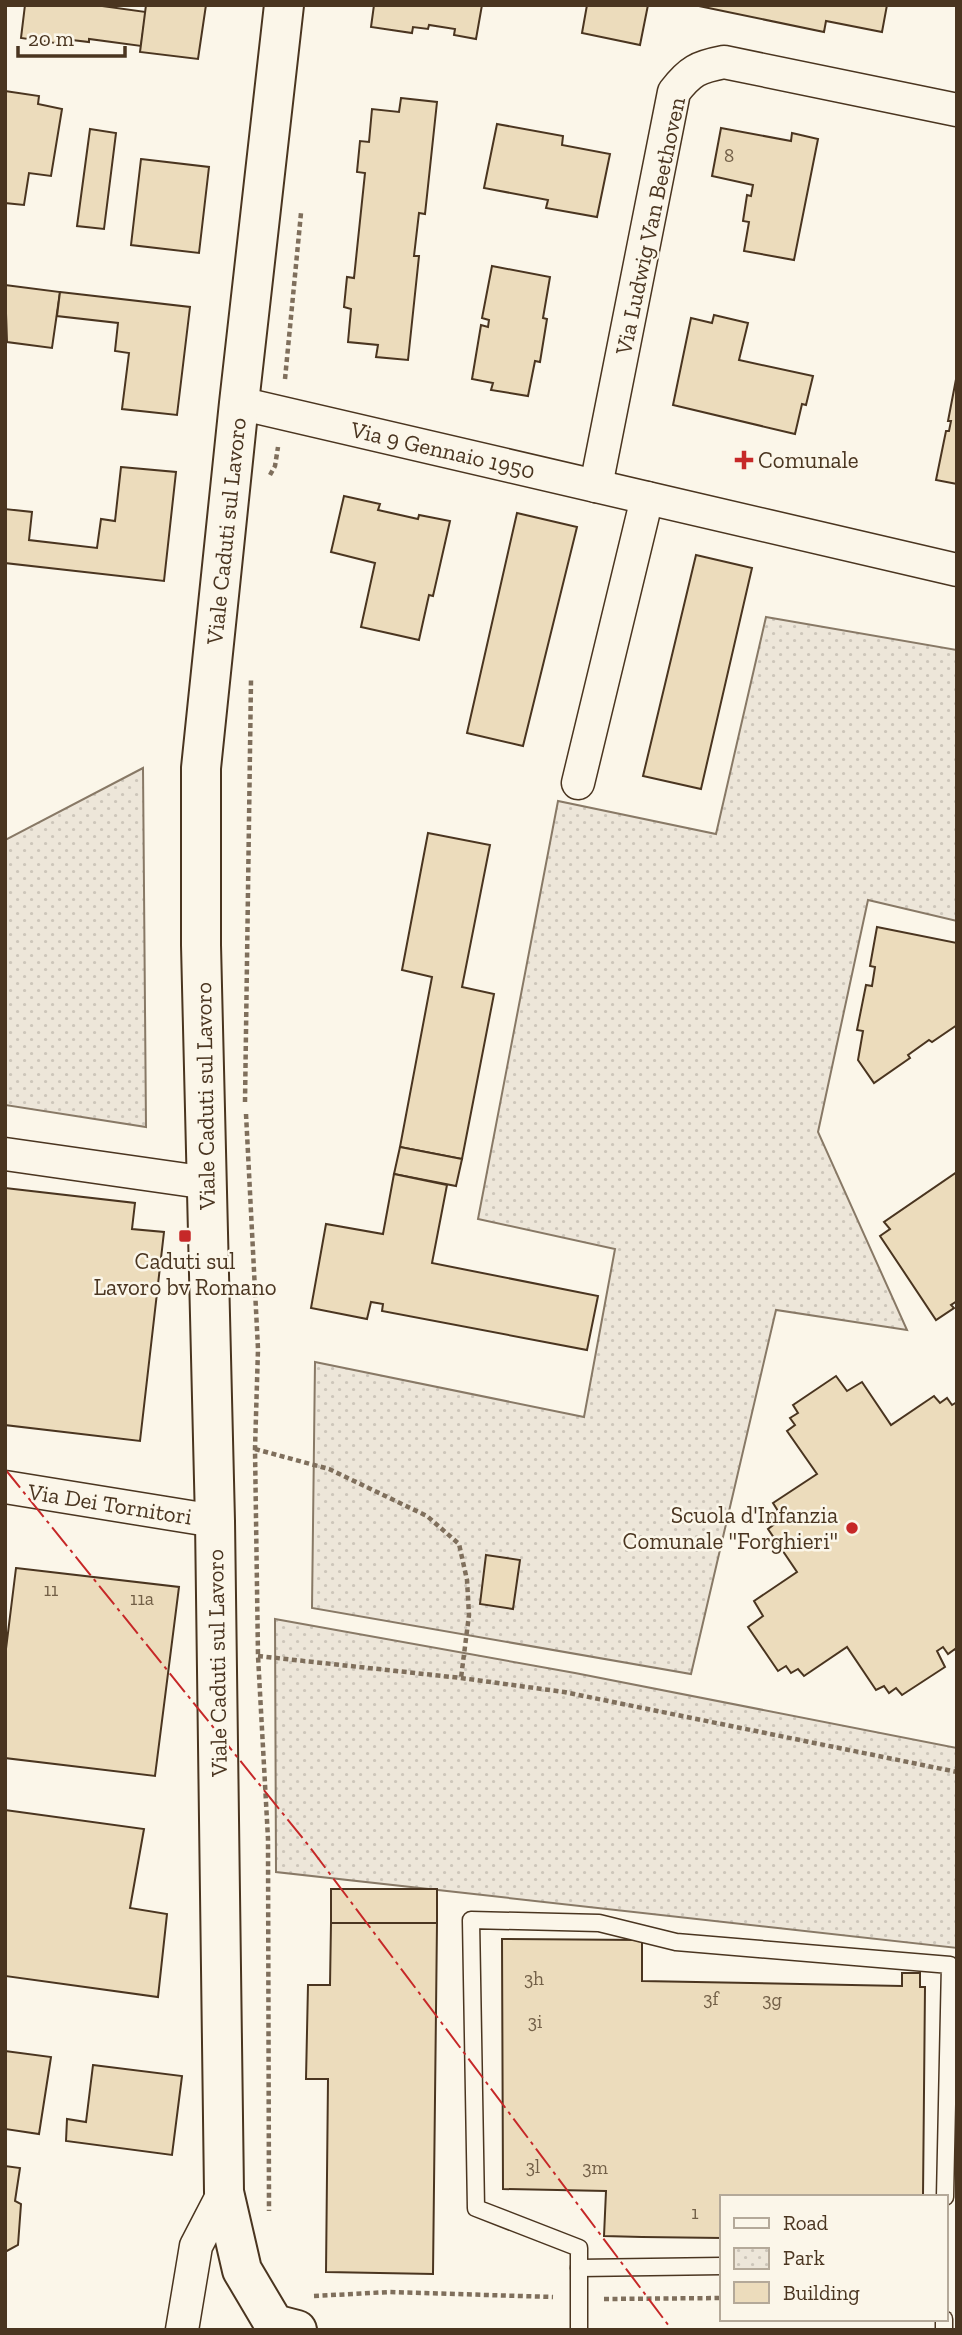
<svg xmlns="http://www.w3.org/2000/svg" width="962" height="2335" viewBox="0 0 962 2335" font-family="'Zilla Slab',serif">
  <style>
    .park { fill: url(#park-dots); stroke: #887966; stroke-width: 2 }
    .building { fill: #ecdcbc; stroke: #4a3520; stroke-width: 2 }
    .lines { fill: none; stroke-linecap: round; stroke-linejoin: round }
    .lane-casing { stroke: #4a3520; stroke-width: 19 }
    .street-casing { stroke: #4a3520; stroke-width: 35 }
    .secondary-casing { stroke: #4a3520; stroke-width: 42 }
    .path { stroke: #7f6f5c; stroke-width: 4.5; stroke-dasharray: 5 3.5; stroke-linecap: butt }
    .lane { stroke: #fbf6e9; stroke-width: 16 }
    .street { stroke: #fbf6e9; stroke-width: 32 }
    .secondary { stroke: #fbf6e9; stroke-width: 38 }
    .power { stroke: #c62828; stroke-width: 2; stroke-dasharray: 24 5 3.5 5; stroke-linecap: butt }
    .poi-dot { fill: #c62828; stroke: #fbf6e9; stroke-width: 2.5 }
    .labels { text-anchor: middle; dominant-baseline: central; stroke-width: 5; stroke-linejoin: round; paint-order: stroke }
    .number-label { font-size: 19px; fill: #725f47 }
    .street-label { font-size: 23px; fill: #4a3520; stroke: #fbf6e9 }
    .poi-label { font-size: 23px; fill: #4a3520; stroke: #fbf6e9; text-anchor: start }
  </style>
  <defs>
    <pattern id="park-dots" width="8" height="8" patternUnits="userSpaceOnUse" patternTransform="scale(1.75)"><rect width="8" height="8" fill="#ede6d9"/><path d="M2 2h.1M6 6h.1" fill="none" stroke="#cdc6ba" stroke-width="1.8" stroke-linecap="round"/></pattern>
  </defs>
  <rect width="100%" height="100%" fill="#fbf6e9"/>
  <g class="park">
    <polygon points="766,617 957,650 957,921 868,900 818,1132 907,1330 776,1310 691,1674 312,1608 315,1362 584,1417 615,1249 478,1219 558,801 716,834"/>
    <polygon points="143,768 146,1127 5,1105 5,840"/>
    <polygon points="275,1619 575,1673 957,1748 957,1948 276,1872"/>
  </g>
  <g class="building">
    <polygon points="25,5 95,5 146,12 141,46 89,39 89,42 64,39 62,44 21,38"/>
    <polygon points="146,5 206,5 198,59 140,52"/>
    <polygon points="374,5 482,5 476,39 454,35 455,29 429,25 428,29 413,27 412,33 371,27"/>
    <polygon points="587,5 648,5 640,45 582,33"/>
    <polygon points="694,5 887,5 882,32 826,21 824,32"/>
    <polygon points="5,91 39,96 38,104 62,109 51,176 29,173 24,205 5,203"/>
    <polygon points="401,98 437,102 425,214 419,213 414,256 419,256 408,360 376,357 378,345 348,342 351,309 344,307 347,277 354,278 365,173 357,172 360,141 369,142 372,109 399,112"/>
    <polygon points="497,124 563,136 562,145 610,154 597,217 546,208 548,200 484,188"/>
    <polygon points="721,128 791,141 792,133 818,139 794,260 744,251 749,222 743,221 747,195 751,196 753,185 712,176"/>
    <polygon points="90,129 116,133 104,229 77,226"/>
    <polygon points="141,159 209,167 199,253 131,245"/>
    <polygon points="492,266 550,277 543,318 547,319 540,362 535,361 528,396 491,390 493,383 472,379 481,325 488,327 489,320 482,318"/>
    <polygon points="5,285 60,292 52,348 7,342"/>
    <polygon points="60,292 190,307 177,415 122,409 129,353 115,351 118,323 57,316"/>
    <polygon points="714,315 748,323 739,360 813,376 806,405 802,404 795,434 673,405 691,318 712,323"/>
    <polygon points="957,374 957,484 936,480 946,431 949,431 951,421 948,421"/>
    <polygon points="121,467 176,472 164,581 5,563 5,509 32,512 29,540 97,548 101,519 115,521"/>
    <polygon points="344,496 380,504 378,510 418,519 419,515 450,521 433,596 429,595 419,640 361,627 375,563 331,552"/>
    <polygon points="517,513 577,527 523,746 467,733"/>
    <polygon points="696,555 752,568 701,789 643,776"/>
    <polygon points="428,833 490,845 462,987 494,994 462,1159 400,1147 432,977 402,970"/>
    <polygon points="877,927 957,943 957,1025 932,1042 929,1040 908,1055 910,1058 874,1083 858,1060 863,1031 857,1030 866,985 872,986 875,967 870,966"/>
    <polygon points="400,1147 462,1159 456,1186 394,1174"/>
    <polygon points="957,1172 957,1301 951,1305 954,1308 936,1320 880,1236 890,1229 884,1222"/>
    <polygon points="394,1174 447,1185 432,1263 598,1296 587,1350 382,1311 383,1304 371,1302 367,1319 311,1308 326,1224 383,1234"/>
    <polygon points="5,1188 135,1203 132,1229 164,1232 140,1441 5,1425"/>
    <polygon points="836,1376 847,1391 862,1382 891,1425 934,1396 940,1403 947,1398 952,1405 957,1402 957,1653 955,1649 948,1654 943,1647 937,1651 945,1667 902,1695 896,1688 889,1693 884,1686 876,1690 847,1647 804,1676 798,1669 791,1673 786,1666 778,1671 748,1627 763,1616 754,1601 797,1572 768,1529 776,1523 771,1516 778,1511 773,1503 817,1474 787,1431 795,1425 790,1418 798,1413 793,1405"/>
    <polygon points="486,1555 520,1560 513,1609 480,1604"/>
    <polygon points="16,1568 179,1587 155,1776 5,1758 5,1657"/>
    <polygon points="5,1810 144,1829 130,1908 167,1914 158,1997 5,1976"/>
    <rect x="331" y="1889" width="106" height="34"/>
    <polygon points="331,1923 437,1923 433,2274 326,2272 328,2079 306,2079 308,1985 330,1985"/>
    <polygon points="502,1939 642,1940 642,1981 902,1986 902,1973 920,1973 920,1987 925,1987 923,2197 722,2197 722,2238 642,2237 604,2236 606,2191 503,2189"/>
    <polygon points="5,2051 51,2057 39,2134 5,2129"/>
    <polygon points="93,2065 182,2076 172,2155 66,2141 67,2119 86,2122"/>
    <polygon points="5,2166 20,2168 15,2201 21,2204 18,2245 5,2252"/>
  </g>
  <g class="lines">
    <g class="lane-casing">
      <g id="lane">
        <polyline points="579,2268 722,2266"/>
        <polyline points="579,2330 579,2248 476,2208 471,1920 599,1923 676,1942 950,1965 945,2197"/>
        <polyline points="944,2330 944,2319"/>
      </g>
    </g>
    <g class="street-casing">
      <g id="street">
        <polyline points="239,403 957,570"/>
        <path d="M596 486 674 92C690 71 698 67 724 62L957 110"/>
        <polyline points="578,783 647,498"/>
        <polyline points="5,1154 208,1183"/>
        <polyline points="5,1487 215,1521"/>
        <polyline points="182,2330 196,2246 224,2192"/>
      </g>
    </g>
    <g class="secondary-casing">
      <polyline id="secondary" points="284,5 239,403 201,768 201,945 215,1521 224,2192 242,2270 274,2324 297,2330"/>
    </g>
    <g class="path">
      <polyline points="285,379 301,213"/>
      <polyline points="270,475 275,466 278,447"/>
      <polyline points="245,1102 251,680"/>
      <polyline points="246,1114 258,1349 255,1449 258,1656 268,1839 269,2211"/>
      <polyline points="255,1449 329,1469 427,1516 459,1544 467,1580 469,1615 461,1678"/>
      <polyline points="258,1656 461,1678 564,1692 957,1772"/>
      <polyline points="314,2296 390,2292 553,2297"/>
      <polyline points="604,2299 722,2298"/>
    </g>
    <use href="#lane" class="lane"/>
    <use href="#street" class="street"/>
    <use href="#secondary" class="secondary"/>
    <polyline class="power" points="5,1469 309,1846 672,2330"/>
  </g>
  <g class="poi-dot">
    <path d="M740.5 449.5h7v7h7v7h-7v7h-7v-7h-7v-7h7z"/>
    <rect x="178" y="1229" width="14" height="14" rx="3.5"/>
    <circle cx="852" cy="1528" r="7"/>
  </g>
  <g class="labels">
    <g class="number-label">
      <text x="729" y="155">8</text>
      <text x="51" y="1589">11</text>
      <text x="142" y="1598">11a</text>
      <text x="534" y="1978">3h</text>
      <text x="711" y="1998">3f</text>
      <text x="772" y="1999">3g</text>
      <text x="535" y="2021">3i</text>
      <text x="533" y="2166">3l</text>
      <text x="595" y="2167">3m</text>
      <text x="695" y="2212">1</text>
    </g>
    <g class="street-label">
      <text transform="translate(650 226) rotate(-78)">Via Ludwig Van Beethoven</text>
      <text transform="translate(443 450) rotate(13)">Via 9 Gennaio 1950</text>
      <text transform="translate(226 531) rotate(-84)">Viale Caduti sul Lavoro</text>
      <text transform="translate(205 1096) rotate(-91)">Viale Caduti sul Lavoro</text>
      <text transform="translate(110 1504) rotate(9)">Via Dei Tornitori</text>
      <text transform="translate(217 1663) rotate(-91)">Viale Caduti sul Lavoro</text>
    </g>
    <g class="poi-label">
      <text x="758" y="460">Comunale</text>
      <text x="185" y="1261" text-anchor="middle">Caduti sul<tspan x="185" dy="26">Lavoro bv Romano</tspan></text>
      <text x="838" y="1515" text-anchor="end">Scuola d'Infanzia<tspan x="838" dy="26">Comunale "Forghieri"</tspan></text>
    </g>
  </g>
  <rect width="962" height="2335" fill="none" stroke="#4a3520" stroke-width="14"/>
  <rect x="720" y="2195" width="228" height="126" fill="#fbf6e9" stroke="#b4a999" stroke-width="2"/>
  <rect x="734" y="2218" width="35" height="10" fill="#fbf6e9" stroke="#b4a999" stroke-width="2"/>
  <text x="783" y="2230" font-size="21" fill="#4a3520">Road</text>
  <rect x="734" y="2248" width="35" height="21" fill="url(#park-dots)" stroke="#b4a999" stroke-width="2"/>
  <text x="783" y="2265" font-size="21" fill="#4a3520">Park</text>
  <rect x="734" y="2282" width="35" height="21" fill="#ecdcbc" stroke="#b4a999" stroke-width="2"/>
  <text x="783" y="2300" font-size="21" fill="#4a3520">Building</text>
  <path d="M18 46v10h107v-10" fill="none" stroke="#4a3520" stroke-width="3.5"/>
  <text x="28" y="46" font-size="21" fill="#4a3520" stroke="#fbf6e9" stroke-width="5" paint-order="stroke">20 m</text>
</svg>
